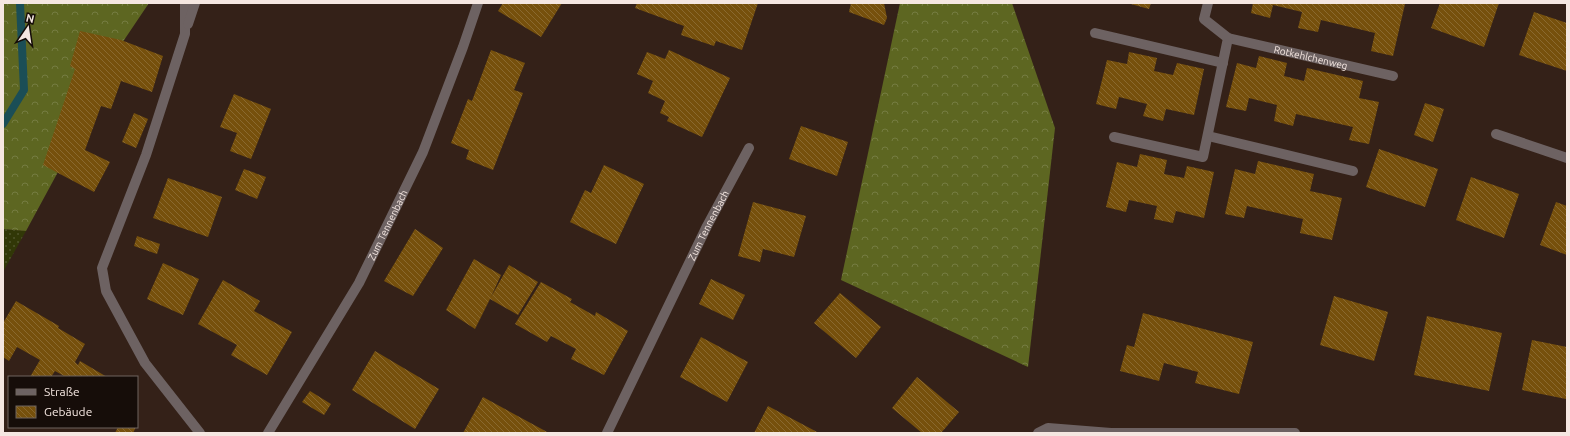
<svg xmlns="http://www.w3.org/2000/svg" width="1570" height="436" viewBox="0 0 1570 436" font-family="Ubuntu,sans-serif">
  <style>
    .grass { fill: url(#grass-dots) }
    .forest { fill: url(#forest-crowns) }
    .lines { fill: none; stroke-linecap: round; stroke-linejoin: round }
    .stream { stroke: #1b4e56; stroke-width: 8 }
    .building { fill: url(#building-back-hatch) }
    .minor { stroke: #6d6262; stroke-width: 10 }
    .labels { text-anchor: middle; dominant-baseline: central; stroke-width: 3; stroke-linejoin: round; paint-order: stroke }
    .street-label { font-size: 10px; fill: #f5e7e1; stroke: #160d09 }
  </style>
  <defs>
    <pattern id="grass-dots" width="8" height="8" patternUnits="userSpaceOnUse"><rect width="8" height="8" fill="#313707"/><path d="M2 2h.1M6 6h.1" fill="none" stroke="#4f542b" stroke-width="1.8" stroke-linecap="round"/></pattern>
    <pattern id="forest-crowns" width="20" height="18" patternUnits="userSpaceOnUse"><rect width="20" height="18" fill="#5d6621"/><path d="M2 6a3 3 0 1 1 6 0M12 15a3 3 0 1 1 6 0" fill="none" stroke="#757c41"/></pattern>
    <pattern id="building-back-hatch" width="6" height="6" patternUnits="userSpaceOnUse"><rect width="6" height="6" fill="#76500c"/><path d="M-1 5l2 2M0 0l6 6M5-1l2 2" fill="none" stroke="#8a692f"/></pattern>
  </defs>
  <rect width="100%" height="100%" fill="#342118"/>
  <polygon class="grass" points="3,229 26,231 3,272"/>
  <g class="forest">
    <polygon points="3,3 149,3 116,52 91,111 26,231 3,229"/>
    <polygon points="900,3 1012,3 1055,128 1028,367 841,280"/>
  </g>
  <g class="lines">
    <polyline class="stream" points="3,124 24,90 20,3"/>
  </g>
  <g class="building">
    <polygon points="503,3 562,3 541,37 498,11"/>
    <polygon points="637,3 758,3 742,50 716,41 714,46 681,35 684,26 635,8"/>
    <polygon points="851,3 884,3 887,18 884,25 849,12"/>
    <polygon points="1127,3 1151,3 1149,9"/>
    <polygon points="1253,3 1400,3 1405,4 1393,56 1371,51 1375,33 1321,20 1318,32 1298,28 1302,12 1273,5 1270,18 1251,13"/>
    <polygon points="1440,3 1499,3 1484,47 1431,28"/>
    <polygon points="1534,12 1567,23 1567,71 1519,55"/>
    <polygon points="80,31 121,40 163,56 152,92 121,81 111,109 101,106 85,150 110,162 94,192 43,165 75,69 70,66"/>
    <polygon points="491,50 525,63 514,90 523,93 493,170 466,159 469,150 451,143 468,99 472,101"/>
    <polygon points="669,50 730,78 702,137 667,121 669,117 660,113 665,101 648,93 653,81 637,74 647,52 665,59"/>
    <polygon points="1129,52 1157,58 1154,71 1173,75 1177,63 1204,69 1194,115 1166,109 1163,121 1143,116 1147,104 1119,97 1116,109 1096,104 1107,60 1127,64"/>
    <polygon points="1259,56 1287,63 1284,76 1304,81 1307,68 1363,81 1359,98 1379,102 1369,144 1349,140 1353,127 1296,114 1293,126 1274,121 1277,105 1249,98 1246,111 1226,107 1237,63 1256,68"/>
    <polygon points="234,94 271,109 251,159 230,151 237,133 220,127"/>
    <polygon points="1425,103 1444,109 1433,142 1414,135"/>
    <polygon points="134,113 148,119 136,148 122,142"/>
    <polygon points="801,126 848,142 837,176 789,159"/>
    <polygon points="1379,149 1438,169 1425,207 1366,187"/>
    <polygon points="1140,154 1167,160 1164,174 1184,178 1187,166 1214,172 1204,218 1176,211 1173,223 1154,219 1157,206 1129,200 1126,212 1106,207 1117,162 1137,167"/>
    <polygon points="1258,161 1314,174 1310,191 1342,198 1332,240 1300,233 1303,219 1247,206 1244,218 1225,214 1235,169 1255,174"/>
    <polygon points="604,165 644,184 616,244 570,222 585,190 591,193"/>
    <polygon points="244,169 266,177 257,199 235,190"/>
    <polygon points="1471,177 1519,194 1504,238 1456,220"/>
    <polygon points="168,178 222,197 208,237 153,218"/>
    <polygon points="753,202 806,216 794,257 763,249 760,262 738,256"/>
    <polygon points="1556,202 1567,206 1567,255 1540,245"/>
    <polygon points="415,229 443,248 413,296 384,281"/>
    <polygon points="137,236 160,244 157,254 134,246"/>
    <polygon points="474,259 501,275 491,297 509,265 538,282 518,315 490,299 475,329 446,310"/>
    <polygon points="163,263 199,279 183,315 147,299"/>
    <polygon points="711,279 745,295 733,320 699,304"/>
    <polygon points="223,280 260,301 254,311 292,332 267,375 231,355 237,345 198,324"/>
    <polygon points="541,282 572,299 570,302 595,316 596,312 628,331 604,375 571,359 576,349 551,336 547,342 515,324"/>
    <polygon points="840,293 881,327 856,358 814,323"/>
    <polygon points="1334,296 1388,312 1374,361 1320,345"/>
    <polygon points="16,301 59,326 58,328 85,344 75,362 78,365 80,361 107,377 66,377 55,371 51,377 30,377 40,360 17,347 9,361 3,357 3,323"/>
    <polygon points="1143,313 1253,342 1239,394 1195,383 1198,372 1164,363 1159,381 1120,371 1127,345 1134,347"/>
    <polygon points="1427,316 1502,333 1489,391 1414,375"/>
    <polygon points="701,337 748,362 727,402 680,377"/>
    <polygon points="1532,340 1567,347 1566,399 1522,390"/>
    <polygon points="375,351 439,389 415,429 352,390"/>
    <polygon points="917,377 959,412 941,433 922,433 892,408"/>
    <polygon points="310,391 331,404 324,415 302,402"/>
    <polygon points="483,397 549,433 463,433"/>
    <polygon points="768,406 819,433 754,433"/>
    <polygon points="118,427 136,427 133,433 115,433"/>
  </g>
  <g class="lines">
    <g class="minor">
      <polyline points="185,3 185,34 146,155 102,268 106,291 145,363 200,433"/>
      <polyline points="188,24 195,3"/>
      <polyline points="1095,33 1223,63"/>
      <path id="s1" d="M1228 38 1393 76"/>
      <polyline points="1496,134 1567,158"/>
      <polyline points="1208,136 1353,171"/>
      <polyline points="1114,137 1203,157 1228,38 1204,19 1208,3"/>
      <path id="s2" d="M268 433 359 283 423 152 463 47 478 3"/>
      <path id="s3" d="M607 433 707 226 749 148"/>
      <polyline points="1038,433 1048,428 1111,433 1295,433"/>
    </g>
  </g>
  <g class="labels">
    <g class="street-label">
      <text stroke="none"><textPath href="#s1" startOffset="85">Rotkehlchenweg</textPath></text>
      <text stroke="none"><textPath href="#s2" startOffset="240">Zum Tennenbach</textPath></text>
      <text stroke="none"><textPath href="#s3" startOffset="231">Zum Tennenbach</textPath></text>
    </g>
  </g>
  <rect width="1570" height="436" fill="none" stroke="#f5e7e1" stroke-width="8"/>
  <rect x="8" y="376" width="130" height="52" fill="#160d09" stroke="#6f645f"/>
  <rect x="16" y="389" width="20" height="6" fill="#6d6262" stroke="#6f645f"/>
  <text x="44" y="396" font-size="12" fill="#f5e7e1">Straße</text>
  <rect x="16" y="406" width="20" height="12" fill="url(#building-back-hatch)" stroke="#6f645f"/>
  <text x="44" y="416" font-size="12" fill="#f5e7e1">Gebäude</text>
  <g transform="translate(28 28) rotate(13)" stroke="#160d09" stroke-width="3" paint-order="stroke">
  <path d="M0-3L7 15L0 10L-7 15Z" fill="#f5e7e1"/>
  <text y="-6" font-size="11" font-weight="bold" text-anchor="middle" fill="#f5e7e1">N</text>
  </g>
</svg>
